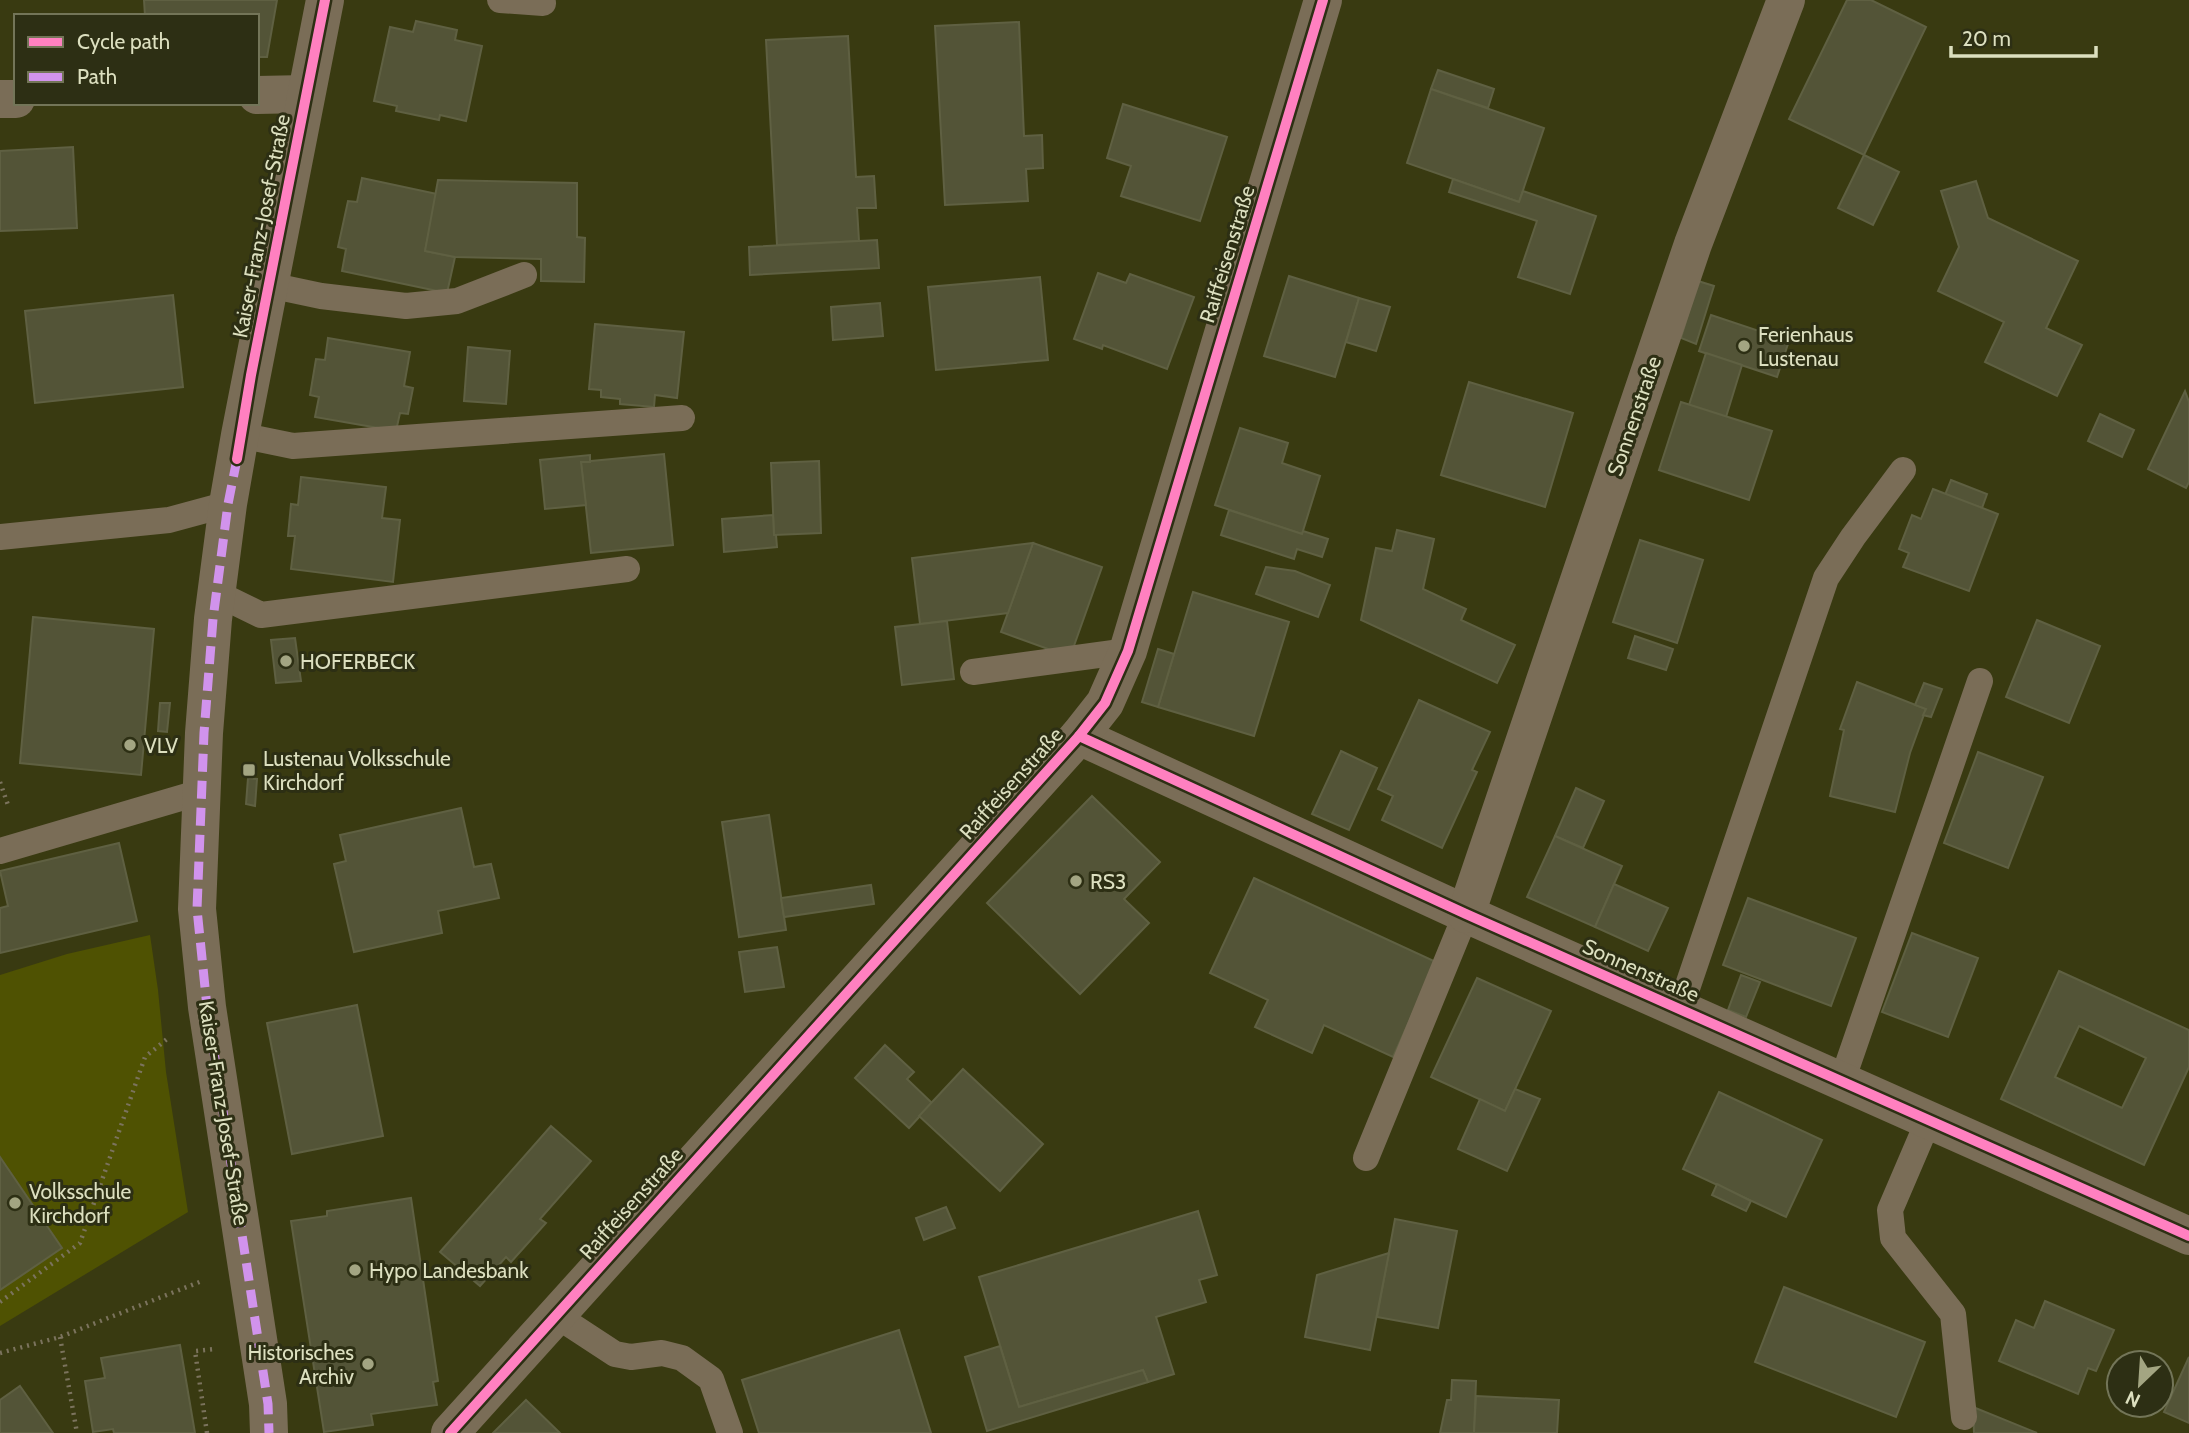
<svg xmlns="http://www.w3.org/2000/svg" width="2189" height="1433" viewBox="0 0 2189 1433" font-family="Cabin,sans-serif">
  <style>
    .built { fill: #4f5202 }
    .building { fill: #535437; stroke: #5f6042; stroke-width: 2; fill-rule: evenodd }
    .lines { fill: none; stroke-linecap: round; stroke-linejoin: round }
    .path { stroke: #7b735d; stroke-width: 4.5; stroke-dasharray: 2 5; stroke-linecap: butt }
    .lane { stroke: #7a6d57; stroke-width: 26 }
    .street { stroke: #7a6d57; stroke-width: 38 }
    .quiet { stroke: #d193ec; stroke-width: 9; stroke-dasharray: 18 9; stroke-linecap: butt }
    .cycleway-casing { stroke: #2d2f14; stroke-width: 15 }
    .cycleway { stroke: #ff80c0; stroke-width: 10 }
    .poi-dot { fill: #a3a582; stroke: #2d2f14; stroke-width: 2.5 }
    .labels { text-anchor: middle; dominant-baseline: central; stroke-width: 6; stroke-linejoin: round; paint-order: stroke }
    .street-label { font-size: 21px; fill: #dcdfbf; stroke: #2d2f14 }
    .poi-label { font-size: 21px; fill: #dcdfbf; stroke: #2d2f14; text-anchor: start }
  </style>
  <rect width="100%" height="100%" fill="#393a11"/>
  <polygon class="built" points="150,935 158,990 166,1072 188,1212 0,1326 0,975 67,954"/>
  <g class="building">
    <polygon points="144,0 277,0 267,57 257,57 257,16 145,16"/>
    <polygon points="1847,0 1871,0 1926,27 1864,155 1789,119"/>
    <polygon points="416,21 457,30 455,40 482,46 466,121 440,115 439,120 396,111 397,106 374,101 390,27 413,32"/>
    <polygon points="1019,22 1024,136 1042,135 1043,168 1026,169 1028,201 945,205 935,26"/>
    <polygon points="848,36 856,177 874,176 876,208 857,208 859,241 777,245 766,40"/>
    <polygon points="1438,70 1494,89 1488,108 1431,89"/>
    <polygon points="1431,89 1544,128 1519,202 1407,163"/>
    <polygon points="1123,104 1227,137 1200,221 1121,196 1131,166 1107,158"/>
    <polygon points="73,147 77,228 0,231 0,151"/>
    <polygon points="1864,155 1899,172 1873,225 1838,208"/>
    <polygon points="362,178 437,194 425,251 455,257 447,293 342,271 346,249 338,247 348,201 357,202"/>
    <polygon points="1453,179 1519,202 1523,191 1596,216 1570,294 1518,277 1537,221 1449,192"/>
    <polygon points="438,180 577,183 577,237 585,238 584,282 541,281 541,259 455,257 425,251"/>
    <polygon points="1976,181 1988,218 2078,261 2046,328 2082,345 2057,396 1985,362 2004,322 1938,291 1959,247 1941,191"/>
    <polygon points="877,240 879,268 750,275 749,247"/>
    <polygon points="1098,273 1126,283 1130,274 1194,297 1167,369 1103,345 1102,349 1074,339"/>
    <polygon points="1289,276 1359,298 1335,377 1264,356"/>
    <polygon points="1040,277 1048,360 936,370 928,287"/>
    <polygon points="1698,281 1714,286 1696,344 1681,338"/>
    <polygon points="173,295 183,387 35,403 25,311"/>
    <polygon points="1359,298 1390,307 1376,351 1346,342"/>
    <polygon points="880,303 883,336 833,340 831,307"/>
    <polygon points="1711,315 1789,341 1777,377 1699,351"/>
    <polygon points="595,324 684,332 677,398 655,395 654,407 620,404 620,399 601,397 601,390 589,389"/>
    <polygon points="328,338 410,352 404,386 413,388 408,414 400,413 396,431 315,417 319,397 310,395 316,359 325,360"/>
    <polygon points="468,347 510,351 506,404 464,401"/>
    <polygon points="1706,353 1742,365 1726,417 1689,405"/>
    <polygon points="1469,382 1573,413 1545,507 1441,475"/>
    <polygon points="2185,391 2189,402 2189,482 2186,488 2148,469"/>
    <polygon points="1681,402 1772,431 1749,500 1659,470"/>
    <polygon points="2100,414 2134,430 2122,457 2088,441"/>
    <polygon points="1240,428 1288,443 1282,463 1320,476 1302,534 1215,505"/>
    <polygon points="664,454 673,545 591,553 581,462"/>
    <polygon points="590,455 590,462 581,462 586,505 545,509 540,460"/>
    <polygon points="819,461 821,533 774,535 771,463"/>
    <polygon points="301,477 386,487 382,518 400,520 393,582 291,569 295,536 288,536 291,504 298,505"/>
    <polygon points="1951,480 1987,494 1982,508 1945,495"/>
    <polygon points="1933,489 1998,514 1969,591 1903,567 1909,553 1899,549 1912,515 1921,519"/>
    <polygon points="1229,510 1302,534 1303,531 1328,539 1322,557 1297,549 1294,559 1221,535"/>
    <polygon points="773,515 774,535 776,535 777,547 724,552 722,519"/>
    <polygon points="1397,530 1434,539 1423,589 1466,609 1461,620 1515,645 1497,683 1361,620 1376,548 1392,551"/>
    <polygon points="1640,540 1703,560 1677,643 1613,622"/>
    <polygon points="1033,543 1102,567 1070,657 1001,632"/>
    <polygon points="1033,543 1008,613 920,624 912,558"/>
    <polygon points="1266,567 1295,571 1330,585 1318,617 1256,594"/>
    <polygon points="1193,592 1289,622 1254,736 1158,707"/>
    <polygon points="33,617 154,629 141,775 20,763"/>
    <polygon points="2037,620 2100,646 2069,723 2006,697"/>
    <polygon points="947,621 954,679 902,685 895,627"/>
    <polygon points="1635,636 1673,649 1666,670 1628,658"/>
    <polygon points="295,638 301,681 276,683 271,640"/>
    <polygon points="1158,649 1174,654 1158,707 1142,702"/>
    <polygon points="1857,682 1926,709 1910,753 1895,812 1830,796 1844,730 1840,729"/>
    <polygon points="1924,683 1942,689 1931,717 1923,715 1926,709 1915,705"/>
    <polygon points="1419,700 1490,732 1472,770 1477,772 1442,848 1382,820 1393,796 1378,789"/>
    <polygon points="160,703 170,703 167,732 158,731"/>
    <polygon points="1341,751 1377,768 1349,830 1312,814"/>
    <polygon points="1978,752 2043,777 2008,868 1944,843"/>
    <polygon points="248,778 257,779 255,806 246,804"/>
    <polygon points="1576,788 1604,801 1583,848 1555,836"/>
    <polygon points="1092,796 1160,862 1124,899 1149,923 1080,994 987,903"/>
    <polygon points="461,808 474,867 491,864 499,898 438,911 442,933 354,952 334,864 346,861 340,835"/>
    <polygon points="769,815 786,930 739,937 722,822"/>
    <polygon points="1555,836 1622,866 1595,927 1527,897"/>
    <polygon points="119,843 137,921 0,953 0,908 8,906 0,871"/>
    <polygon points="1254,878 1436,962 1393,1057 1324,1025 1312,1053 1255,1027 1268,1000 1210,973"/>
    <polygon points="1614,884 1668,908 1648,951 1595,927"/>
    <polygon points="871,885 874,904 784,917 781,898"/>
    <polygon points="1748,898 1856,938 1831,1006 1723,965"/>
    <polygon points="1912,933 1978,958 1948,1037 1882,1012"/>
    <polygon points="777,947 784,987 745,992 739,952"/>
    <path d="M2059 971 2189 1030V1067L2144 1165 2001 1099ZM2079 1026 2146 1058 2122 1108 2055 1077Z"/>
    <polygon points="1741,975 1760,982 1746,1017 1728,1010"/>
    <polygon points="1477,978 1551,1011 1505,1111 1431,1077"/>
    <polygon points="357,1005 383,1136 292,1154 267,1023"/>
    <polygon points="885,1045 914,1072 907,1079 932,1103 909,1128 855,1078"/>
    <polygon points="963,1069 1043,1144 1000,1191 919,1116"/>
    <polygon points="1515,1089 1540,1099 1507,1171 1458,1149 1480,1099 1505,1111"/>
    <polygon points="1719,1092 1822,1140 1786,1217 1683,1169"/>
    <polygon points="551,1126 591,1161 540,1219 546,1223 511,1262 506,1257 480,1286 440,1252"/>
    <polygon points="0,1157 62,1248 0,1290"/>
    <polygon points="1717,1184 1751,1201 1746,1211 1712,1195"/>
    <polygon points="411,1198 438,1381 433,1382 437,1405 371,1414 373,1425 324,1432 291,1221 327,1216 327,1211"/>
    <polygon points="946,1207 955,1228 924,1240 916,1218"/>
    <polygon points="1198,1211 1217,1275 1199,1280 1206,1302 1156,1317 1174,1374 1148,1382 1143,1370 1019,1407 979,1277"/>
    <polygon points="1395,1219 1457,1231 1438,1328 1377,1317"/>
    <polygon points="1389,1253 1370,1350 1305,1337 1317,1275"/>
    <polygon points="1784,1287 1925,1342 1896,1417 1755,1362"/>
    <polygon points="2045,1301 2114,1330 2096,1371 2088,1368 2078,1394 1999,1361 2016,1320 2034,1328"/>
    <polygon points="899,1330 931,1433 759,1433 742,1380"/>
    <polygon points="180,1345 195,1433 114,1433 113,1429 93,1432 85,1381 105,1378 101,1358"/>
    <polygon points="1000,1346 1019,1407 1143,1370 1148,1382 987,1431 965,1357"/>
    <polygon points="2189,1357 2189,1423 2164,1412"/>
    <polygon points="1452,1380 1476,1381 1474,1433 1440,1433 1447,1400 1451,1400"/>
    <polygon points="20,1386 53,1433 0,1433 0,1400"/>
    <polygon points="1476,1396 1559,1400 1557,1433 1474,1433"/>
    <polygon points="526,1400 560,1433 493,1433"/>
    <polygon points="1973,1407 2037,1433 1974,1433"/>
  </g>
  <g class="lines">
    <g class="path">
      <polyline points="0,782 9,808"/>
      <polyline points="0,1302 80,1243 145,1057 167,1039"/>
      <polyline points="60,1337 77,1433"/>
      <polyline points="0,1353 60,1337 202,1281"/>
      <polyline points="207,1433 195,1351 215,1349"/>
    </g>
    <g class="lane">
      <polyline points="500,0 543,3"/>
      <polyline points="269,285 321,296 406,306 457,301 524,275"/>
      <polyline points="240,435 293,446 682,418"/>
      <polyline points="0,537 169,520 228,504"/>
      <polyline points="216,593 261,615 627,569"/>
      <polyline points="973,672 1128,651"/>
      <polyline points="0,851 201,792"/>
      <polyline points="1680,1009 1826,578 1853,537 1903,470"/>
      <polyline points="1842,1081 1980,681"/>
      <polyline points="1929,1119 1890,1210 1893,1238 1953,1314 1964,1417"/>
      <polyline points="1366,1158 1466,914"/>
      <polyline points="557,1316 615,1354 631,1357 662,1353 682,1358 711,1379 730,1433"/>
    </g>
    <g class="street">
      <polyline points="257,95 306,94"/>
      <polyline points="0,99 16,99"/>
      <polyline points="1079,736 1466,914 2189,1236"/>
      <polyline points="1466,914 1693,244 1786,0"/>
      <polyline points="269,1433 268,1404 207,1007 197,909 204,733 213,619 228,504 240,435 325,0"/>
      <polyline points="450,1433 1079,736 1105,703 1128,651 1323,0"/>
    </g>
    <polyline class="quiet" points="237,459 228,504 213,619 204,733 197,909 207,1007 268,1404 269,1433"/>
    <g class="cycleway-casing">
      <g id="cycleway">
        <polyline points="237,459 251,375 325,0"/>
        <polyline points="1079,736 1466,914 2189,1236"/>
        <polyline points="450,1433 1079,736 1105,703 1128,651 1323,0"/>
      </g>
    </g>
    <use href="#cycleway" class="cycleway"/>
  </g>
  <g class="poi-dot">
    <circle cx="1744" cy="346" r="7"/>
    <circle cx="286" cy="661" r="7"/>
    <circle cx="130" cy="745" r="7"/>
    <rect x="242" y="763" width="14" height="14" rx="3.5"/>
    <circle cx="1076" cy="881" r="7"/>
    <circle cx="15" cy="1203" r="7"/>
    <circle cx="355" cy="1270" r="7"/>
    <circle cx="368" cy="1364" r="7"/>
  </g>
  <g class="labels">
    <g class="street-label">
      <text transform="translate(261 226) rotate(-79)">Kaiser-Franz-Josef-Straße</text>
      <text transform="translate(1227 254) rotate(-73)">Raiffeisenstraße</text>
      <text transform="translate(1634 416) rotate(-71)">Sonnenstraße</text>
      <text transform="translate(1011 783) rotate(-48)">Raiffeisenstraße</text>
      <text transform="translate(1641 970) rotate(24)">Sonnenstraße</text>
      <text transform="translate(224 1113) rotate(81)">Kaiser-Franz-Josef-Straße</text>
      <text transform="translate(631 1203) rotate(-48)">Raiffeisenstraße</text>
    </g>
    <g class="poi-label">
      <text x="1758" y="334">Ferienhaus<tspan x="1758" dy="24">Lustenau</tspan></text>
      <text x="300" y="661">HOFERBECK</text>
      <text x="144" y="745">VLV</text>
      <text x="263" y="758">Lustenau Volksschule<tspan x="263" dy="24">Kirchdorf</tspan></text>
      <text x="1090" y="881">RS3</text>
      <text x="29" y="1191">Volksschule<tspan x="29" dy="24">Kirchdorf</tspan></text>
      <text x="369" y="1270">Hypo Landesbank</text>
      <text x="354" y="1352" text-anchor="end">Historisches<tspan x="354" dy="24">Archiv</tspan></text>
    </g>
  </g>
  <rect x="14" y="14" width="245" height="91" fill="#2d2f14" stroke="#737558" stroke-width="2"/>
  <rect x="28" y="37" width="35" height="10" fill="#ff80c0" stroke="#737558" stroke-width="2"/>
  <text x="77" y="49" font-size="21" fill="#dcdfbf">Cycle path</text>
  <rect x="28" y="72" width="35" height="10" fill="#d193ec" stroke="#737558" stroke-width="2"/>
  <text x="77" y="84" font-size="21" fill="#dcdfbf">Path</text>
  <g transform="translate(2140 1384) rotate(205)"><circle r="33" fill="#2d2f14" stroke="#737558" stroke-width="2"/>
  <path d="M0-5L12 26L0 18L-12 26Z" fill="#a3a582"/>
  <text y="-10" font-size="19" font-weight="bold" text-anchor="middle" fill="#dcdfbf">N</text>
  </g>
  <path d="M1951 46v10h145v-10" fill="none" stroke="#dcdfbf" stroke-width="3.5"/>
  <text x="1962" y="46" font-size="21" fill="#dcdfbf" stroke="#2d2f14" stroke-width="5" paint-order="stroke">20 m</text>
</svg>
